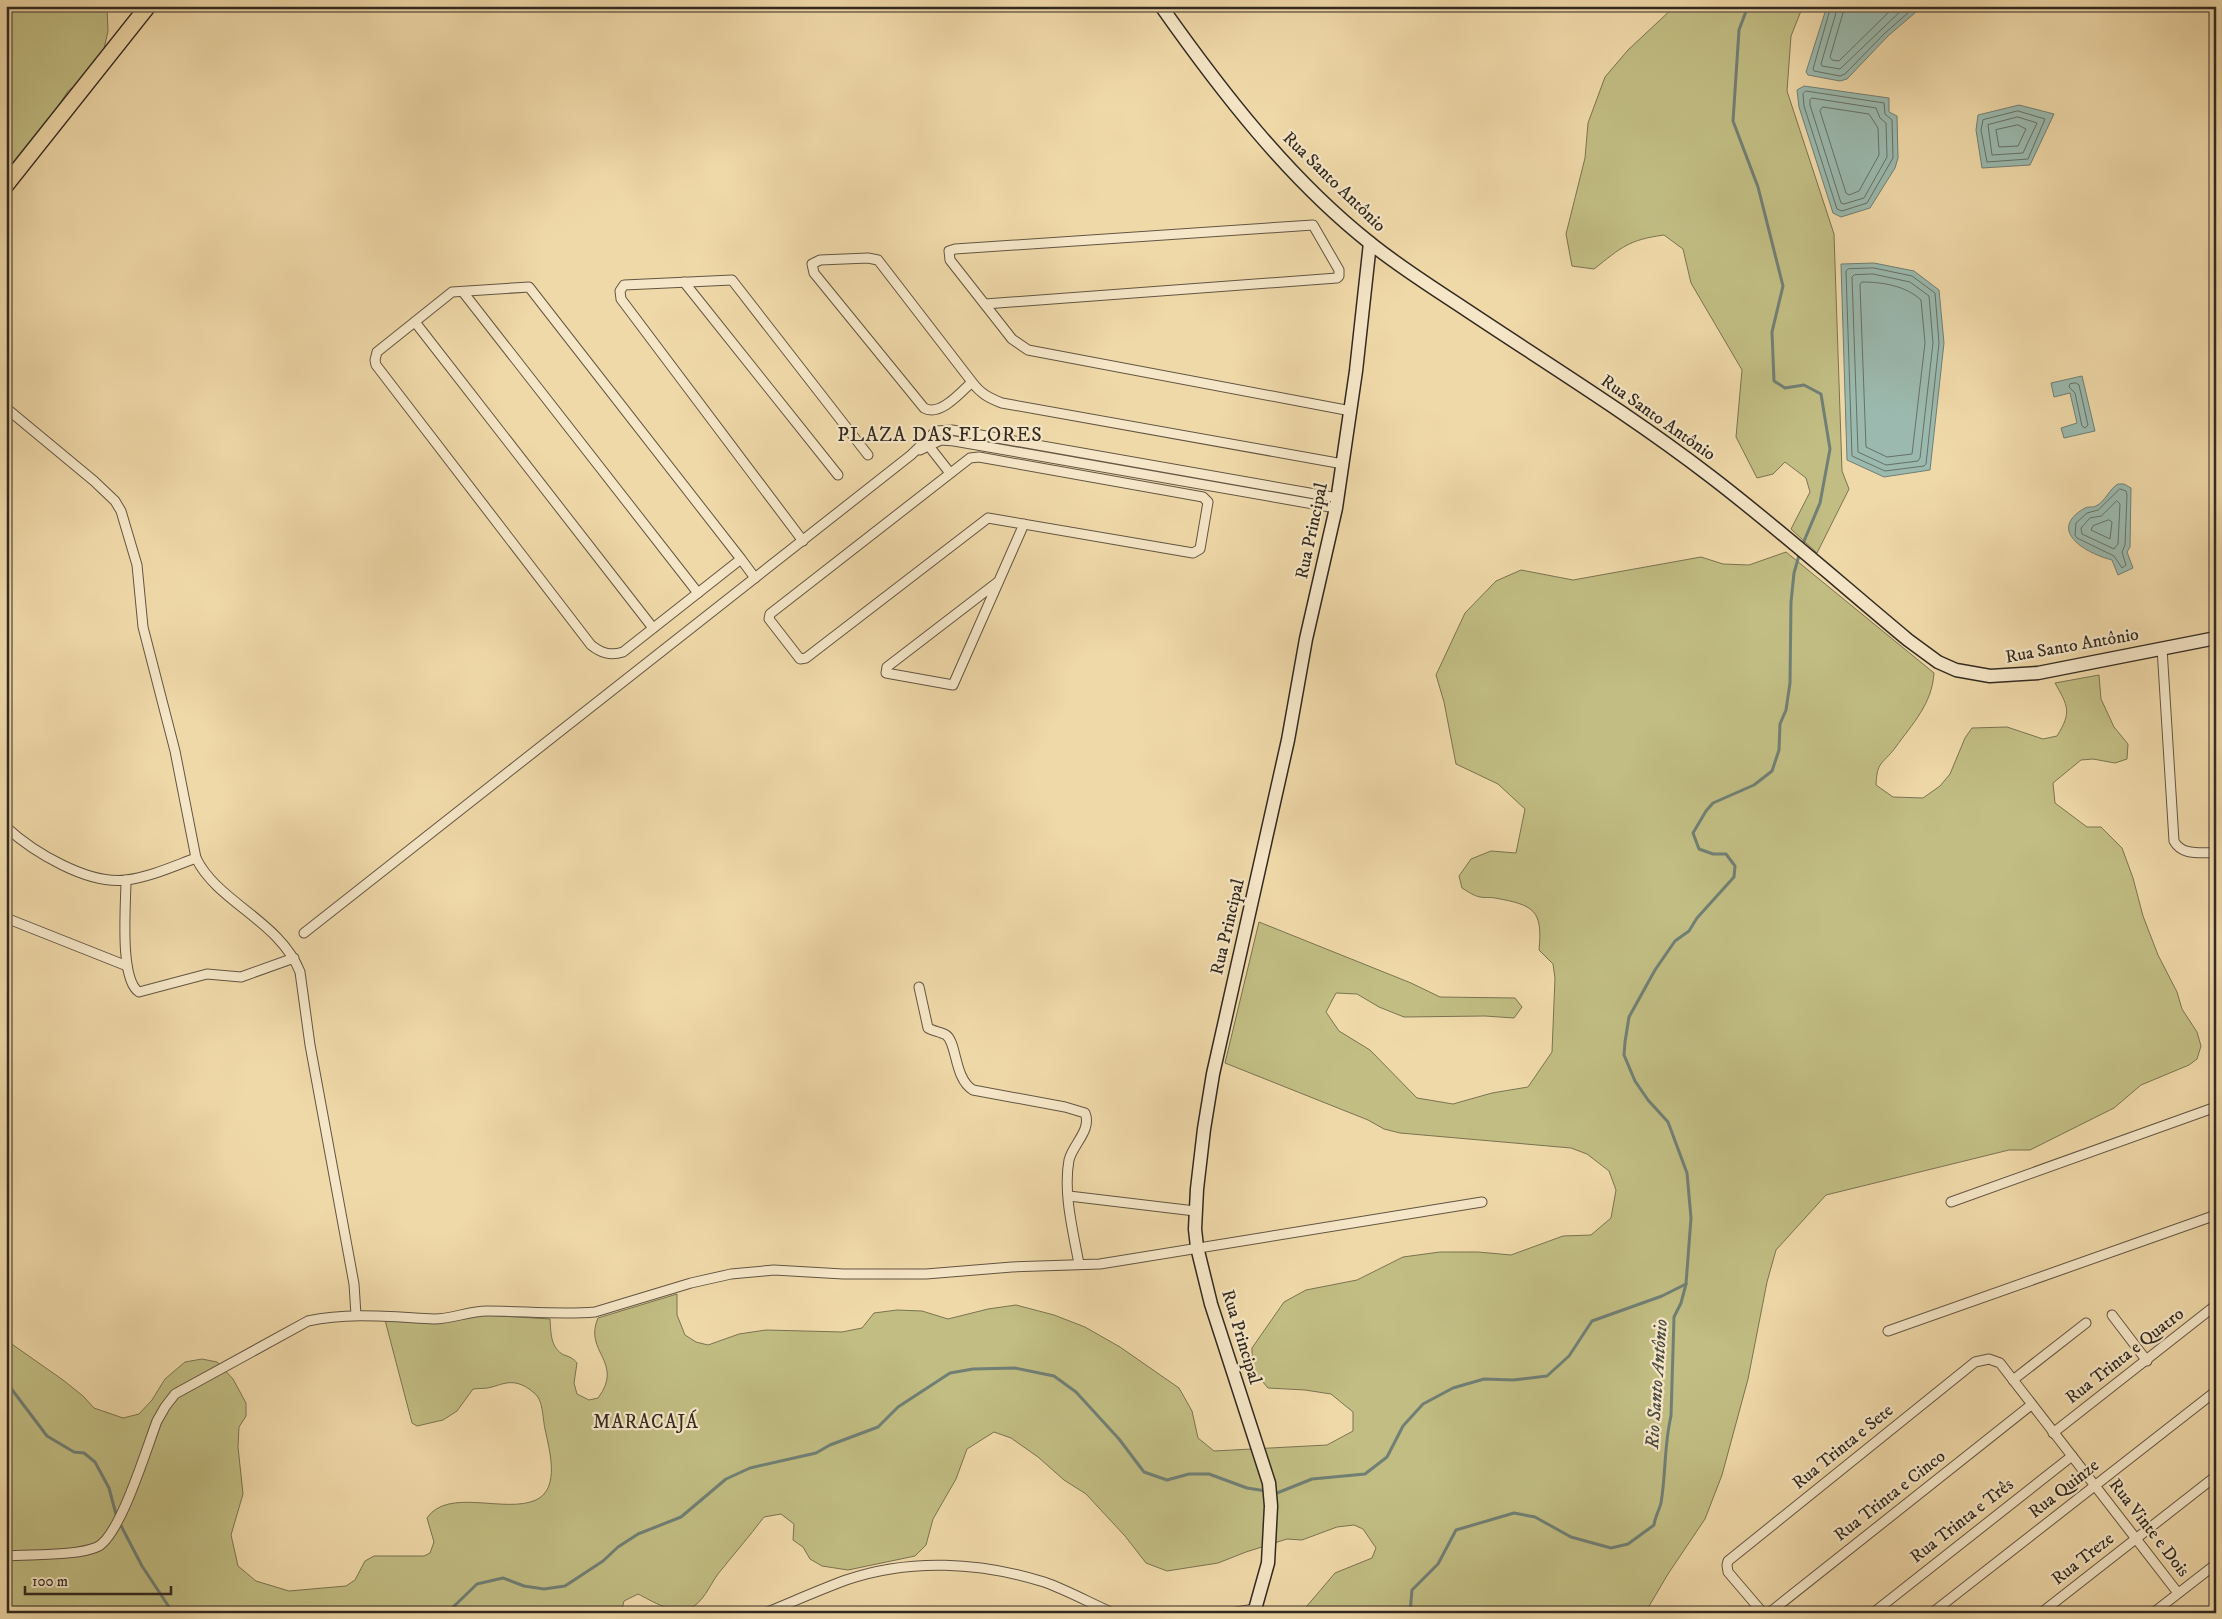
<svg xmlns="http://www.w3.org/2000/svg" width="2222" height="1619" viewBox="0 0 2222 1619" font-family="'IM FELL DW Pica',serif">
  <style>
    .green { fill: #c1bd83; stroke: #7a7352 }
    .water { fill: #9bb9ae; stroke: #717f75 }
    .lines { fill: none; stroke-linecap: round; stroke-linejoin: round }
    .shore { stroke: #667167; stroke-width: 1 }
    .stream { stroke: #717f75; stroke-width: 3 }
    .street-casing { stroke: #625542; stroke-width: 11 }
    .secondary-casing { stroke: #322920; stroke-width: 15 }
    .primary-casing { stroke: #322920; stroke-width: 18 }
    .street { stroke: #f5e6c7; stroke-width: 9 }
    .secondary { stroke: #f5e6c7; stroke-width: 12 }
    .primary { stroke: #f0d9a9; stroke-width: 15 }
    .labels { text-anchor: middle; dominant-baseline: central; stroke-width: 4.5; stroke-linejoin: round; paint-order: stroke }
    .street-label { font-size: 18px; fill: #322920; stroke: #f5e6c7 }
    .water-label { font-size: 19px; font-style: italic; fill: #4c4d44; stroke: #f5e6c7 }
    .neighbourhood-label { font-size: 19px; letter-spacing: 1px; fill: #322920; stroke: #f5e6c7 }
    .quarter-label { font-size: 20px; letter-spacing: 1px; fill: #322920; stroke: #f5e6c7 }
  </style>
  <rect width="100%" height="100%" fill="#f0d9a9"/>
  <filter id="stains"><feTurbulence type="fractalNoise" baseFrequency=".004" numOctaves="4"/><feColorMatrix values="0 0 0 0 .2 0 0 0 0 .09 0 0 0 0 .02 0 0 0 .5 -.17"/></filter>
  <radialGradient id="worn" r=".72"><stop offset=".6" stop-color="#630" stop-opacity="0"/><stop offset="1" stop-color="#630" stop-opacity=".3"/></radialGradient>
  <g class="green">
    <polygon points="6,6 107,6 108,31 103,53 88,76 68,91 47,123 6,171"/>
    <path d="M1675 6H1803L1791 36 1787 91 1834 234 1842 471 1849 489 1817 553 1791 529 1810 492 1806 478 1785 462 1773 474 1757 478 1736 437 1742 370 1691 283 1683 249 1664 235C1628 240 1622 247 1594 269L1572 266 1566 234 1585 158 1588 123 1605 77 1628 50Z"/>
    <path d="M1786 552 1934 673C1932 704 1913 723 1895 748 1882 765 1877 761 1876 785L1893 797 1923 798 1940 786 1950 774 1965 738 1972 728 2007 727 2043 739 2057 736C2072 712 2068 706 2055 683L2099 675 2101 699 2114 727 2128 744 2127 759 2115 763 2093 759 2081 760 2053 783 2055 803 2087 827H2101L2122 848 2133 878 2143 916 2158 955 2177 992 2182 1009 2197 1032 2201 1046 2197 1059 2189 1065 2141 1085 2114 1108 2030 1150H2009L1826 1195 1776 1250 1767 1282 1748 1379 1722 1475 1705 1519 1668 1574 1645 1613H1301L1335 1573 1372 1558 1376 1548 1363 1529 1354 1525 1337 1527 1302 1540 1287 1539 1246 1552 1218 1563 1167 1571 1146 1563 1125 1536 1086 1494 1064 1480 1038 1457 1011 1438 994 1432 967 1449 956 1479 933 1519 926 1545 915 1556 848 1570 822 1566 810 1559 803 1547 793 1540 794 1524 781 1514 764 1517C749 1537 733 1555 718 1574 709 1586 704 1602 689 1609 674 1615 652 1601 638 1594L624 1601 621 1613H6V1340L63 1380 83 1396 94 1408 123 1418 139 1414 152 1400 165 1379 185 1362 202 1359 217 1362 233 1379 246 1403V1416L239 1427 238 1447 243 1494 231 1535 238 1566 256 1581 289 1591 346 1586 355 1580 365 1561 374 1556H424L430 1553 434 1542 427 1518C448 1487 505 1514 536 1500 561 1488 549 1449 545 1429 543 1420 543 1407 539 1399 537 1394 527 1387 522 1385 511 1380 502 1384 492 1387 486 1389 480 1388 473 1389L457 1411 443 1420 417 1426 412 1423 385 1320 484 1315 550 1319C551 1332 550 1348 564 1355 570 1357 573 1358 577 1363L574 1383 577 1394 589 1400 598 1398C625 1362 583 1352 598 1318L677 1294V1315L685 1335 696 1342 708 1345 739 1334 766 1330 842 1332 862 1328 874 1313 897 1310 922 1311 948 1319 988 1309 1016 1305 1054 1315 1085 1327 1120 1347 1179 1388 1192 1411 1198 1438 1214 1451 1327 1445 1353 1431V1412L1331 1394 1305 1390 1268 1388 1252 1369V1348L1284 1302 1306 1290 1357 1280 1403 1257 1440 1252H1478L1511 1255 1563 1236 1591 1235 1611 1218 1616 1190 1609 1171 1587 1154 1571 1148 1400 1133 1384 1129 1368 1120 1225 1063 1259 922 1411 983 1440 997 1515 998 1522 1007 1514 1018 1485 1016 1404 1017 1379 1007 1357 994 1336 993 1326 1012 1339 1031 1370 1050 1417 1098 1453 1104 1492 1093 1528 1087 1552 1052 1555 978 1553 964 1539 950C1543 910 1534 905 1495 898 1490 897 1485 898 1480 897 1474 896 1467 891 1462 888L1459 876 1471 859 1491 851 1516 853 1525 809 1498 784 1456 764 1444 702 1436 675 1465 613 1496 581 1521 570 1573 580 1701 557 1723 564 1749 565Z"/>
  </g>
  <g class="water">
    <polygon points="1827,6 1923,6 1888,36 1847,79 1840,81 1808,75 1806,72"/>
    <polygon points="1804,86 1889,98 1889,112 1897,116 1898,158 1895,168 1870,208 1841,217 1833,213 1799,107 1797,90"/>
    <polygon points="2019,105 2054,114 2030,165 1982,168 1976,130 1978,115"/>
    <polygon points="1874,263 1914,271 1939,290 1944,343 1930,470 1884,477 1847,460 1841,264"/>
    <polygon points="2082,376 2095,431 2064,438 2061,428 2077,423 2070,393 2054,397 2051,383"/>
    <path d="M2118 484H2124L2131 488 2130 547 2127 552 2133 568 2118 575 2112 560C2088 554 2045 531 2085 508 2088 506 2093 508 2096 506 2106 501 2109 489 2118 484Z"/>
  </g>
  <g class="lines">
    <g class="shore">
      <polyline points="1831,6 1813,69 1814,71 1840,76 1845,74 1885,33 1916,6"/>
      <polyline points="1838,6 1821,64 1822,66 1840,69 1906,6"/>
      <polyline points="1845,6 1830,57 1832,60 1839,61 1895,6"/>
      <polygon points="1806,91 1884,103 1885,114 1892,120 1893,158 1867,203 1842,211 1837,209 1804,106 1803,94"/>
      <polygon points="1812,98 1876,108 1880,118 1886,123 1887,157 1864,198 1844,204 1841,203 1810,105 1810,100"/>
      <polygon points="1823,107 1869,114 1878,128 1879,155 1859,191 1849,195 1846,193 1820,111"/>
      <polygon points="2018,111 2045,119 2028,159 1987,162 1981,130 1983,120"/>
      <polygon points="2018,117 2037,123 2023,153 1992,155 1988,125"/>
      <polygon points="2018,125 2026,129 2018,146 1999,147 1996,130"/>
      <polygon points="1874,268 1912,276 1935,293 1939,343 1926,464 1924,466 1885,471 1852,456 1846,271 1848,269"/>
      <polygon points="1873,274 1910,282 1929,296 1933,343 1920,458 1918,461 1886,465 1858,452 1852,277 1854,275"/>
      <path d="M1862 282C1883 282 1906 286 1921 300L1925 343 1912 454 1887 457 1866 447 1860 285Z"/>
      <polygon points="2076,383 2079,385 2088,425 2085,428 2082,426 2075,393 2069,387 2070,384"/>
      <polygon points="2120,489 2126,491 2127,495 2125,545 2122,552 2126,565 2122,568 2114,556 2077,538 2075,535 2076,523 2087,513 2098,510"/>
      <polygon points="2117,501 2120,504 2118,544 2114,549 2082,534 2081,528 2090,518 2101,516"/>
      <polygon points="2109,520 2112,522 2110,539 2091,530 2093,526"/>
    </g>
    <g class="stream">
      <polyline points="1748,6 1739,30 1733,121 1758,187 1783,286 1772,332 1774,381 1785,388 1804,385 1821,394 1830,449 1820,503 1802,546"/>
      <polyline points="6,1386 10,1387 47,1436 74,1452 84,1453 95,1462 109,1488 117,1518 142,1566 173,1613"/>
      <polyline points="1272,1492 1277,1493 1312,1479 1365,1474 1387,1457 1403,1426 1423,1404 1453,1388 1484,1379 1513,1380 1547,1376 1569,1356 1592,1321 1662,1296 1686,1284"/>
      <polyline points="447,1613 477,1584 503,1578 524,1586 544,1589 565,1586 603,1561 618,1547 638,1534 681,1517 726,1479 750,1468 816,1453 830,1445 878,1427 898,1407 950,1373 973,1369 1015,1368 1054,1376 1076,1392 1119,1439 1144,1472 1167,1480 1189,1474 1209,1474 1247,1488 1266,1491"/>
      <path d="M1410 1613 1412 1590 1438 1564 1456 1530 1514 1513 1535 1517 1571 1537 1611 1548 1628 1544 1654 1525C1655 1517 1659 1511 1661 1503 1666 1474 1664 1445 1671 1416L1674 1317 1681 1303 1686 1284 1691 1218 1687 1173 1668 1122 1648 1100 1635 1081 1624 1055 1625 1042 1629 1017 1655 970 1675 941 1689 931 1697 918 1734 877 1735 866 1726 854H1713L1699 849 1693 833 1706 811 1713 803 1754 785 1772 771 1779 750 1780 724 1786 710 1790 683 1791 602 1794 573 1800 552"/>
    </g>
    <g class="street-casing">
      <g id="street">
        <polyline points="684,282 838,475"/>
        <polyline points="463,292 698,593"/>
        <polyline points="985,304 1337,278 1339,276 1339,270 1313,225 955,249 949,251 950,260 1012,339 1028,350 1351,411"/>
        <polyline points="415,322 653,628"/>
        <path d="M972 382C961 392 940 417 924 408L814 273 812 264 820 260 868 258 878 260 972 382C981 394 989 398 1002 403L1343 464"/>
        <path d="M6 408 94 481 115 501 121 511 137 565 143 627 175 751 196 858C217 902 280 921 300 972L310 1045 354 1284 356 1315"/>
        <polyline points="925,441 950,473"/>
        <polyline points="920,450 941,440 954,441 1336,508"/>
        <polygon points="979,457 1203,497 1208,502 1200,549 1193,553 988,518 806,658 800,659 769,619 770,614 970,458"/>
        <polyline points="803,541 621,299 620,291 624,285 732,280 868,455"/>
        <path d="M741 559 623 652C610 656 601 653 591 645L376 365 375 360 377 352 452 292 529 287 741 559 755 578"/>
        <polyline points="999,581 887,667 886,673 953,685 1024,524"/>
        <path d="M2162 648 2174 841C2182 856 2200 852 2216 853"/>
        <path d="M6 827C33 852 88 885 126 880 150 877 174 866 196 858"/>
        <path d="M126 880C126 904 119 979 139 992L207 974 241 977 294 958"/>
        <polyline points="6,918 127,966"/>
        <polyline points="304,933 911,455 936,431 952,430 1338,498"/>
        <path d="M919 987 928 1028C933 1031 941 1032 946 1035 957 1042 954 1079 973 1090L1065 1107 1085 1113C1092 1130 1073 1144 1069 1160 1063 1193 1073 1231 1079 1264"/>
        <polyline points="1069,1196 1195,1211"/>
        <polyline points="1951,1202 2216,1107"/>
        <polyline points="2112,1315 2147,1361"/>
        <polyline points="1888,1331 2216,1215"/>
        <polyline points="2013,1380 2086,1323"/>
        <polyline points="2053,1433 2216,1305"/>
        <path d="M6 1556C30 1554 77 1556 97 1547 120 1537 147 1447 157 1421L165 1407 175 1394 308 1321C350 1312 392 1317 434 1319 452 1319 469 1311 487 1311 523 1311 559 1315 595 1312L691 1283 731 1274 774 1270 843 1274H926L1012 1267 1100 1264 1482 1202"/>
        <path d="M765 1613C792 1602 819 1590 846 1580 910 1558 980 1562 1044 1582 1067 1590 1090 1603 1113 1613"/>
        <polyline points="1230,1613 1255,1609"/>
        <polyline points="1763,1613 1728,1572 1727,1565 1728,1561 1975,1362 1989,1359 2000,1363 2178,1593"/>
        <polyline points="1769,1613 2031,1405"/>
        <polyline points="1873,1613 2072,1456"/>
        <polyline points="1932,1613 2216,1391"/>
        <polyline points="2041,1613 2216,1476"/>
        <polyline points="2153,1613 2216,1564"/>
      </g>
    </g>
    <g class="secondary-casing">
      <g id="secondary">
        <path d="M1161 6C1221 91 1288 178 1370 243 1401 268 1435 289 1468 311 1549 365 1632 416 1710 476 1778 528 1842 585 1908 640L1938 662 1956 670 1990 676 2038 673 2216 638"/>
        <polyline points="1254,1613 1268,1563 1271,1506 1269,1483 1211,1304 1197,1247 1195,1229 1197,1189 1204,1129 1213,1074 1288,740 1306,639 1336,508 1356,371 1370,243"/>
      </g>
    </g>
    <g class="primary-casing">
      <polyline id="primary" points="6,185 148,6"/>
    </g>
    <use href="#street" class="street"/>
    <use href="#secondary" class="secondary"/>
    <use href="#primary" class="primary"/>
  </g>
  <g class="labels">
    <g class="street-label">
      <text transform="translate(1334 182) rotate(44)">Rua Santo Antônio</text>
      <text transform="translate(1658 418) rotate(35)">Rua Santo Antônio</text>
      <text transform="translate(1312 531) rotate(-78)">Rua Principal</text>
      <text transform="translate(2072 646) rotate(-10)">Rua Santo Antônio</text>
      <text transform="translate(1228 927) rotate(-77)">Rua Principal</text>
      <text transform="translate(1241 1337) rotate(73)">Rua Principal</text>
      <text transform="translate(2125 1356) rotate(-38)">Rua Trinta e Quatro</text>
      <text transform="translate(1843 1447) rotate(-39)">Rua Trinta e Sete</text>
      <text transform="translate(2064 1489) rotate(-38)">Rua Quinze</text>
      <text transform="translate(1890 1496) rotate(-38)">Rua Trinta e Cinco</text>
      <text transform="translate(1962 1521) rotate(-38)">Rua Trinta e Três</text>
      <text transform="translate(2149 1528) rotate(52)">Rua Vinte e Dois</text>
      <text transform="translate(2083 1559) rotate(-38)">Rua Treze</text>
    </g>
    <g class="water-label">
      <text transform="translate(1657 1384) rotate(-86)">Rio Santo Antônio</text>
    </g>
    <g class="neighbourhood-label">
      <text x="646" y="1422">MARACAJÁ</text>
    </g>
    <g class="quarter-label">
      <text x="940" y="435">PLAZA DAS FLORES</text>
    </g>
  </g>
  <rect width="2222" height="1619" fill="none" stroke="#f0d9a9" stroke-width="25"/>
  <rect x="8" y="8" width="2207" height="1604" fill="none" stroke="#322920" stroke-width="2.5"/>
  <rect x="12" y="12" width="2197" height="1594" fill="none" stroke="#322920"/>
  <path d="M25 1586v8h146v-8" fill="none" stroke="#322920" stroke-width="2.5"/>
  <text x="32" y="1586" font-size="15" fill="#322920" stroke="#f5e6c7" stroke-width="4" paint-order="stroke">100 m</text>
  <rect width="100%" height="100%" filter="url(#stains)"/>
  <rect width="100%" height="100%" fill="url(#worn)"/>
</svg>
